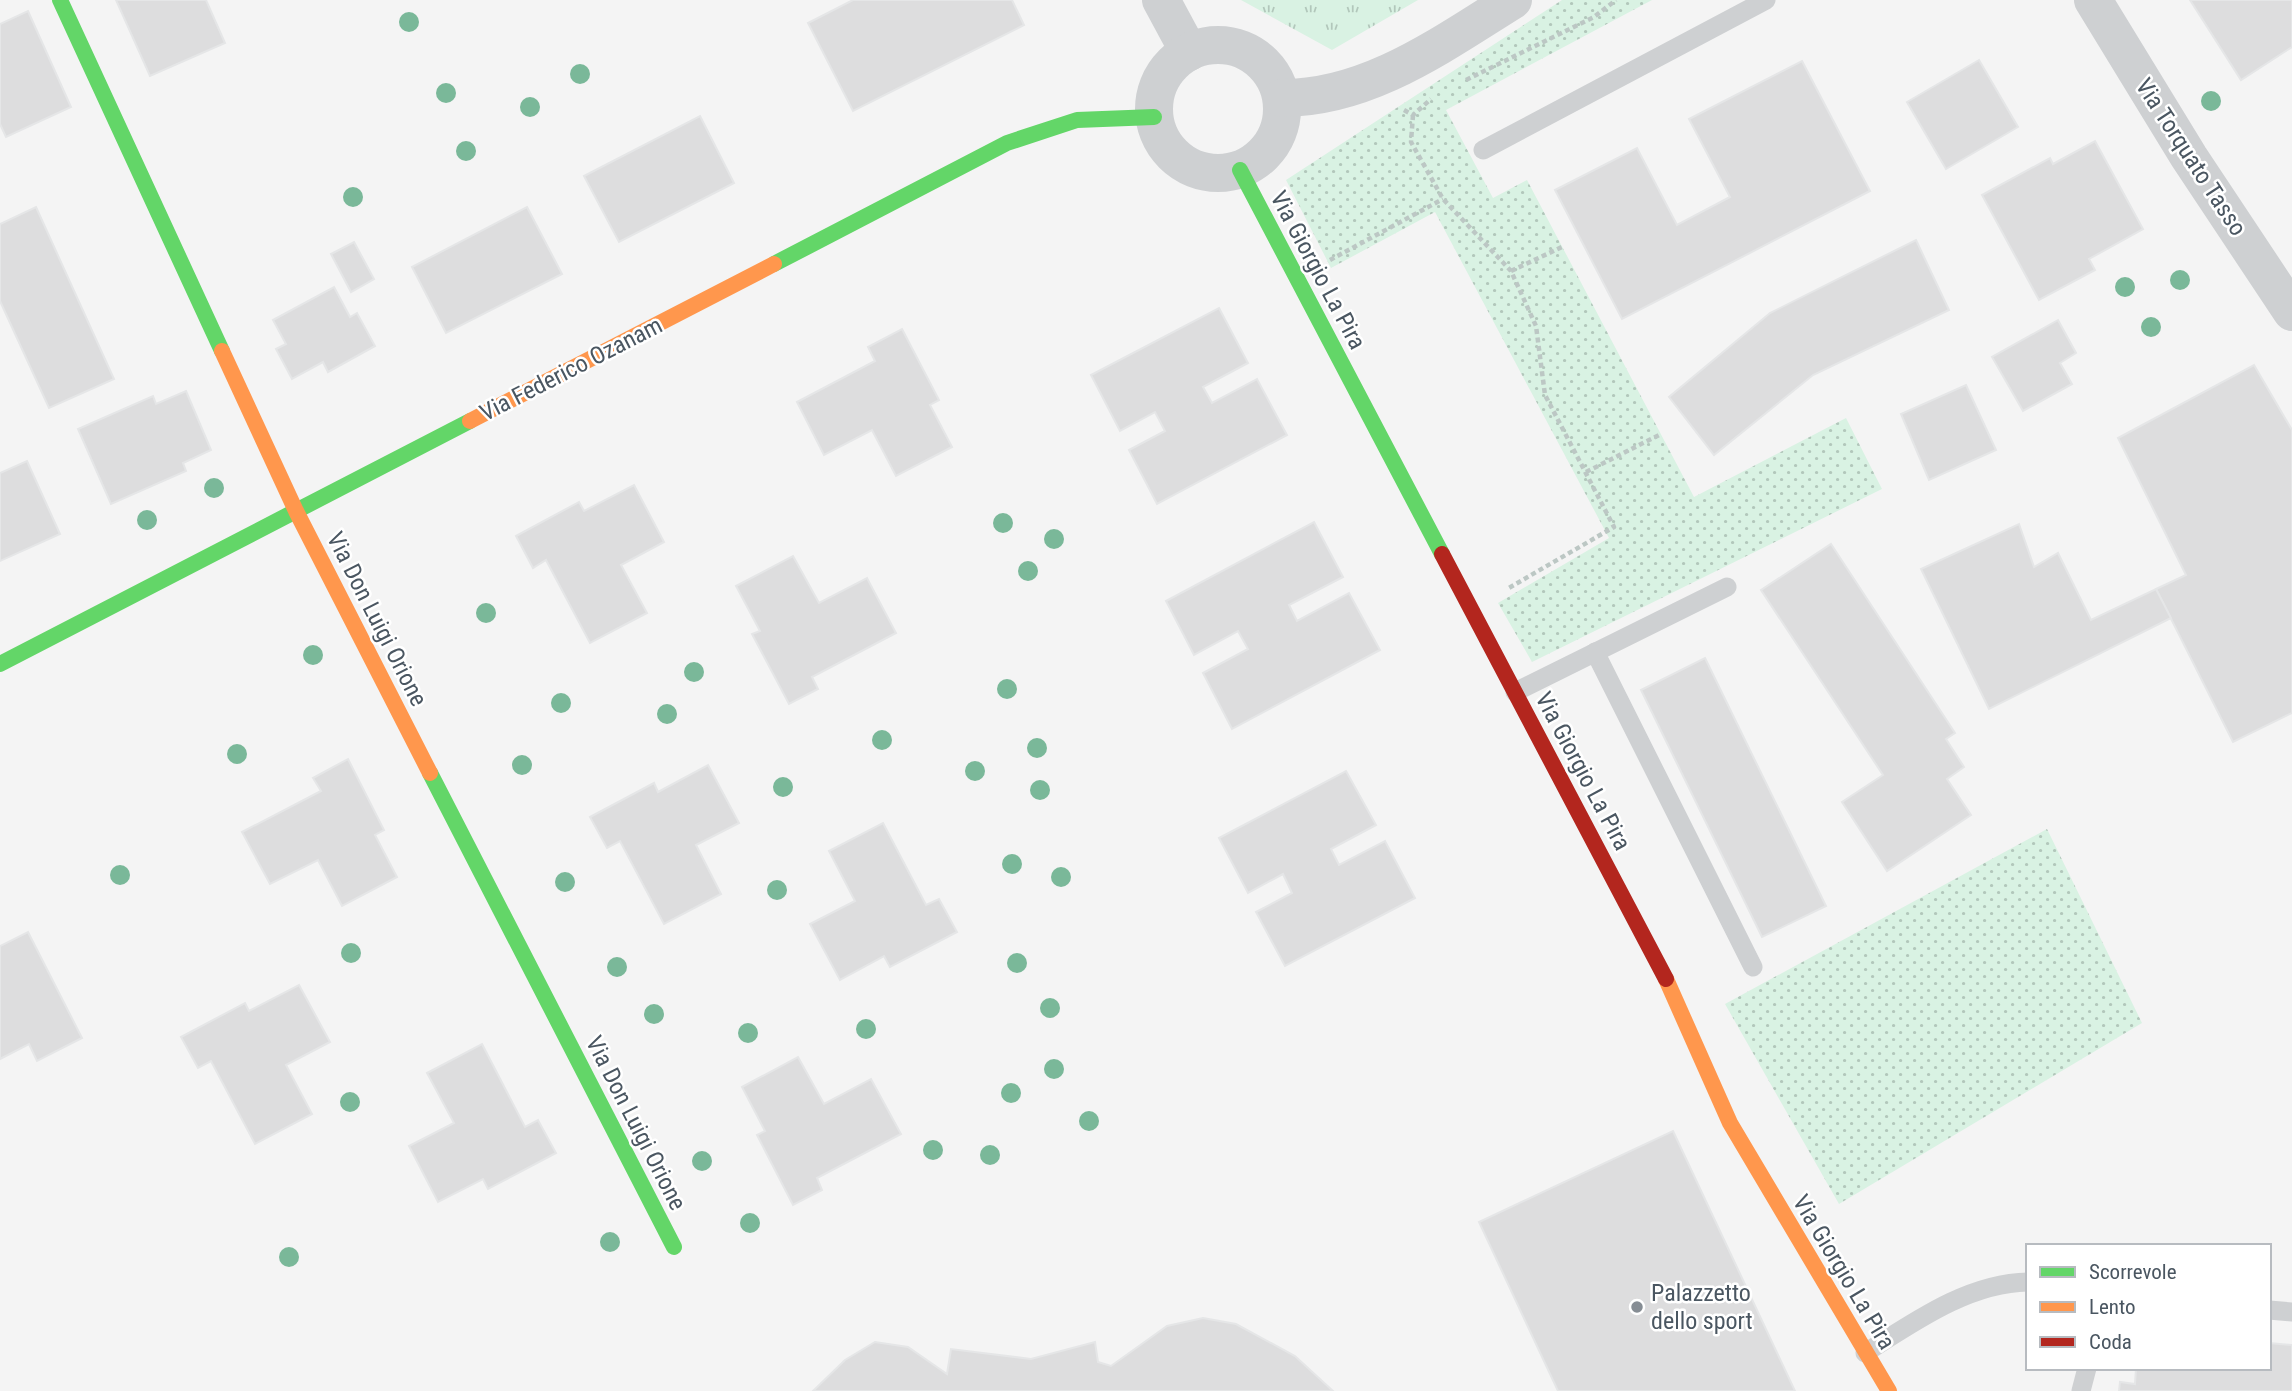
<svg xmlns="http://www.w3.org/2000/svg" width="2292" height="1391" viewBox="0 0 2292 1391" font-family="'Roboto Condensed',sans-serif">
  <style>
    .grass { fill: url(#grass-dots) }
    .park { fill: url(#park-tufts) }
    .building { fill: #ddddde; stroke: #e5e6e7; stroke-width: 2 }
    .lines { fill: none; stroke-linecap: round; stroke-linejoin: round }
    .path { stroke: #bcc7c4; stroke-width: 4.5; stroke-dasharray: 5 3.5; stroke-linecap: butt }
    .lane { stroke: #ced0d2; stroke-width: 19 }
    .street { stroke: #ced0d2; stroke-width: 38 }
    .fast { stroke: #63d668; stroke-width: 16 }
    .slow { stroke: #ff974d; stroke-width: 16 }
    .jam { stroke: #b3261e; stroke-width: 16 }
    .tree { fill: #7ab899 }
    .poi-dot { fill: #868d94; stroke: #fff; stroke-width: 2.5 }
    .labels { text-anchor: middle; dominant-baseline: central; stroke-width: 5; stroke-linejoin: round; paint-order: stroke }
    .street-label { font-size: 24px; fill: #4a5661; stroke: #fff }
    .poi-label { font-size: 24px; fill: #4a5661; stroke: #fff; text-anchor: start }
  </style>
  <defs>
    <pattern id="grass-dots" width="8" height="8" patternUnits="userSpaceOnUse" patternTransform="scale(1.75)"><rect width="8" height="8" fill="#d9f2e3"/><path d="M2 2h.1M6 6h.1" fill="none" stroke="#b2c7bb" stroke-width="1.8" stroke-linecap="round"/></pattern>
    <pattern id="park-tufts" width="24" height="20" patternUnits="userSpaceOnUse" patternTransform="scale(1.75)"><rect width="24" height="20" fill="#d9f2e3"/><path d="M3 7l-1-3M5 7V3M7 7l1-3M15 17l-1-3M17 17v-4M19 17l1-3" fill="none" stroke="#b2c7bb"/></pattern>
  </defs>
  <rect width="100%" height="100%" fill="#f4f4f4"/>
  <g class="grass">
    <polygon points="1562,0 1652,0 1446,110 1493,198 1527,180 1694,497 1846,418 1882,489 1532,662 1498,603 1609,538 1435,212 1331,268 1286,180"/>
    <polygon points="2047,829 2142,1023 1839,1204 1725,1004"/>
  </g>
  <polygon class="park" points="1241,0 1418,0 1332,50"/>
  <g class="building">
    <polygon points="116,0 206,0 225,43 150,76"/>
    <polygon points="853,0 1012,0 1024,25 853,111 808,23"/>
    <polygon points="2190,0 2292,0 2292,47 2241,80"/>
    <polygon points="28,11 71,107 6,137 0,124 0,24"/>
    <polygon points="1979,60 2018,127 1946,169 1907,102"/>
    <polygon points="1802,61 1870,191 1622,319 1555,190 1637,148 1677,225 1730,197 1689,119"/>
    <polygon points="700,116 734,183 619,242 584,176"/>
    <polygon points="2095,141 2143,229 2089,259 2095,270 2039,300 1982,195 2050,158 2053,164"/>
    <polygon points="36,207 114,379 49,408 0,301 0,224"/>
    <polygon points="527,207 562,274 446,333 412,267"/>
    <polygon points="1916,240 1949,310 1813,375 1714,455 1669,397 1770,313"/>
    <polygon points="354,242 374,279 351,292 331,254"/>
    <polygon points="334,287 350,317 357,313 375,346 328,372 323,362 292,379 276,349 286,344 273,320"/>
    <polygon points="1219,308 1248,363 1203,387 1212,403 1257,379 1287,435 1157,504 1129,450 1165,431 1155,412 1120,431 1091,375"/>
    <polygon points="2058,320 2076,353 2060,363 2072,384 2023,411 1992,357"/>
    <polygon points="902,329 939,400 930,405 952,447 896,476 872,430 824,455 797,402 875,361 868,347"/>
    <polygon points="2254,365 2292,430 2292,713 2233,742 2156,589 2186,575 2118,438"/>
    <polygon points="1966,385 1996,450 1929,480 1901,414"/>
    <polygon points="186,391 211,450 183,463 186,471 111,504 78,429 153,396 156,404"/>
    <polygon points="27,461 60,534 0,561 0,473"/>
    <polygon points="634,485 664,542 621,565 647,613 590,643 546,560 533,568 516,536 579,502 584,511"/>
    <polygon points="1314,522 1343,577 1289,605 1297,621 1349,593 1380,650 1232,729 1203,673 1248,649 1238,631 1194,655 1166,601"/>
    <polygon points="2019,524 2034,567 2058,553 2091,620 2156,589 2171,618 1989,709 1921,569"/>
    <polygon points="1831,544 1955,733 1946,739 1964,767 1947,779 1971,815 1887,871 1842,802 1883,775 1761,590"/>
    <polygon points="793,556 819,603 867,578 896,633 812,677 818,689 789,704 752,634 760,631 736,586"/>
    <polygon points="1705,658 1826,906 1762,937 1641,690"/>
    <polygon points="348,759 384,830 375,835 397,877 342,906 318,860 270,884 242,832 321,791 313,778"/>
    <polygon points="708,765 739,823 696,845 721,894 664,924 620,841 607,848 590,817 654,783 658,792"/>
    <polygon points="1346,771 1376,825 1331,849 1339,865 1385,841 1415,898 1285,966 1256,912 1292,893 1283,874 1248,893 1219,838"/>
    <polygon points="883,823 926,905 939,899 957,932 890,967 884,956 840,980 810,924 855,901 829,851"/>
    <polygon points="28,932 82,1038 37,1061 29,1044 0,1059 0,946"/>
    <polygon points="299,985 330,1042 286,1065 312,1114 255,1144 211,1061 198,1068 181,1037 245,1003 249,1011"/>
    <polygon points="482,1044 525,1127 538,1120 556,1153 488,1189 483,1179 438,1202 409,1146 454,1123 427,1073"/>
    <polygon points="798,1057 824,1104 871,1079 901,1134 817,1178 822,1190 793,1205 757,1135 765,1131 742,1087"/>
    <polygon points="1673,1131 1795,1391 1558,1391 1479,1222"/>
    <polygon points="1203,1318 1236,1324 1295,1356 1333,1391 813,1391 845,1360 875,1342 908,1347 947,1374 951,1349 1031,1359 1095,1342 1098,1362 1111,1366 1167,1326"/>
    <polygon points="2269,1343 2292,1345 2292,1391 2119,1391 2120,1382 2135,1384 2136,1368 2269,1368"/>
  </g>
  <g class="lines">
    <g class="path">
      <polyline points="1466,80 1594,17 1616,0"/>
      <polyline points="1404,110 1413,115 1431,99"/>
      <polyline points="1413,115 1411,142 1443,199 1511,271 1536,326 1545,395 1614,527 1507,589"/>
      <polyline points="1330,260 1443,199"/>
      <polyline points="1511,271 1562,247"/>
      <polyline points="1586,472 1661,434"/>
    </g>
    <g class="lane">
      <polyline points="1483,150 1766,0"/>
      <polyline points="1595,652 1753,967"/>
      <polyline points="1515,692 1727,587"/>
      <polyline points="2269,1310 2292,1312"/>
      <path d="M1865 1353C1914 1322 1968 1283 2028 1282"/>
      <polyline points="2081,1391 2087,1368"/>
    </g>
    <g class="street">
      <polyline points="1161,0 1189,52"/>
      <polyline points="2093,0 2189,157 2292,312"/>
      <circle cx="1218" cy="109" r="64"/>
      <path d="M1282 98C1369 98 1442 44 1513 0"/>
    </g>
    <g class="fast">
      <polyline points="60,0 222,351"/>
      <polyline points="1240,170 1442,554"/>
      <polyline points="774,264 1007,143 1077,120 1154,117"/>
      <polyline points="0,664 470,421"/>
      <polyline points="430,773 674,1247"/>
    </g>
    <g class="slow">
      <polyline points="222,351 296,511 430,773"/>
      <polyline points="470,421 774,264"/>
      <polyline points="1666,979 1730,1123 1889,1391"/>
    </g>
    <polyline class="jam" points="1442,554 1666,979"/>
  </g>
  <g class="tree">
    <circle cx="409" cy="22" r="10"/>
    <circle cx="580" cy="74" r="10"/>
    <circle cx="446" cy="93" r="10"/>
    <circle cx="2211" cy="101" r="10"/>
    <circle cx="530" cy="107" r="10"/>
    <circle cx="466" cy="151" r="10"/>
    <circle cx="353" cy="197" r="10"/>
    <circle cx="2180" cy="280" r="10"/>
    <circle cx="2125" cy="287" r="10"/>
    <circle cx="2151" cy="327" r="10"/>
    <circle cx="214" cy="488" r="10"/>
    <circle cx="147" cy="520" r="10"/>
    <circle cx="1003" cy="523" r="10"/>
    <circle cx="1054" cy="539" r="10"/>
    <circle cx="1028" cy="571" r="10"/>
    <circle cx="486" cy="613" r="10"/>
    <circle cx="313" cy="655" r="10"/>
    <circle cx="694" cy="672" r="10"/>
    <circle cx="1007" cy="689" r="10"/>
    <circle cx="561" cy="703" r="10"/>
    <circle cx="667" cy="714" r="10"/>
    <circle cx="882" cy="740" r="10"/>
    <circle cx="1037" cy="748" r="10"/>
    <circle cx="237" cy="754" r="10"/>
    <circle cx="522" cy="765" r="10"/>
    <circle cx="975" cy="771" r="10"/>
    <circle cx="783" cy="787" r="10"/>
    <circle cx="1040" cy="790" r="10"/>
    <circle cx="1012" cy="864" r="10"/>
    <circle cx="120" cy="875" r="10"/>
    <circle cx="1061" cy="877" r="10"/>
    <circle cx="565" cy="882" r="10"/>
    <circle cx="777" cy="890" r="10"/>
    <circle cx="351" cy="953" r="10"/>
    <circle cx="1017" cy="963" r="10"/>
    <circle cx="617" cy="967" r="10"/>
    <circle cx="1050" cy="1008" r="10"/>
    <circle cx="654" cy="1014" r="10"/>
    <circle cx="866" cy="1029" r="10"/>
    <circle cx="748" cy="1033" r="10"/>
    <circle cx="1054" cy="1069" r="10"/>
    <circle cx="1011" cy="1093" r="10"/>
    <circle cx="350" cy="1102" r="10"/>
    <circle cx="1089" cy="1121" r="10"/>
    <circle cx="933" cy="1150" r="10"/>
    <circle cx="990" cy="1155" r="10"/>
    <circle cx="702" cy="1161" r="10"/>
    <circle cx="750" cy="1223" r="10"/>
    <circle cx="610" cy="1242" r="10"/>
    <circle cx="289" cy="1257" r="10"/>
  </g>
  <circle class="poi-dot" cx="1637" cy="1307" r="7"/>
  <g class="labels">
    <g class="street-label">
      <text transform="translate(2191 157) rotate(57)">Via Torquato Tasso</text>
      <text transform="translate(1318 270) rotate(62)">Via Giorgio La Pira</text>
      <text transform="translate(571 369) rotate(-27)">Via Federico Ozanam</text>
      <text transform="translate(377 619) rotate(63)">Via Don Luigi Orione</text>
      <text transform="translate(1583 771) rotate(62)">Via Giorgio La Pira</text>
      <text transform="translate(636 1123) rotate(63)">Via Don Luigi Orione</text>
      <text transform="translate(1844 1272) rotate(59)">Via Giorgio La Pira</text>
    </g>
    <g class="poi-label">
      <text x="1651" y="1293">Palazzetto<tspan x="1651" dy="28">dello sport</tspan></text>
    </g>
  </g>
  <rect x="2026" y="1244" width="245" height="126" fill="#ffffff" stroke="#b7bbc0" stroke-width="2"/>
  <rect x="2040" y="1267" width="35" height="10" fill="#63d668" stroke="#b7bbc0" stroke-width="2"/>
  <text x="2089" y="1279" font-size="21" fill="#4a5661">Scorrevole</text>
  <rect x="2040" y="1302" width="35" height="10" fill="#ff974d" stroke="#b7bbc0" stroke-width="2"/>
  <text x="2089" y="1314" font-size="21" fill="#4a5661">Lento</text>
  <rect x="2040" y="1337" width="35" height="10" fill="#b3261e" stroke="#b7bbc0" stroke-width="2"/>
  <text x="2089" y="1349" font-size="21" fill="#4a5661">Coda</text>
</svg>
